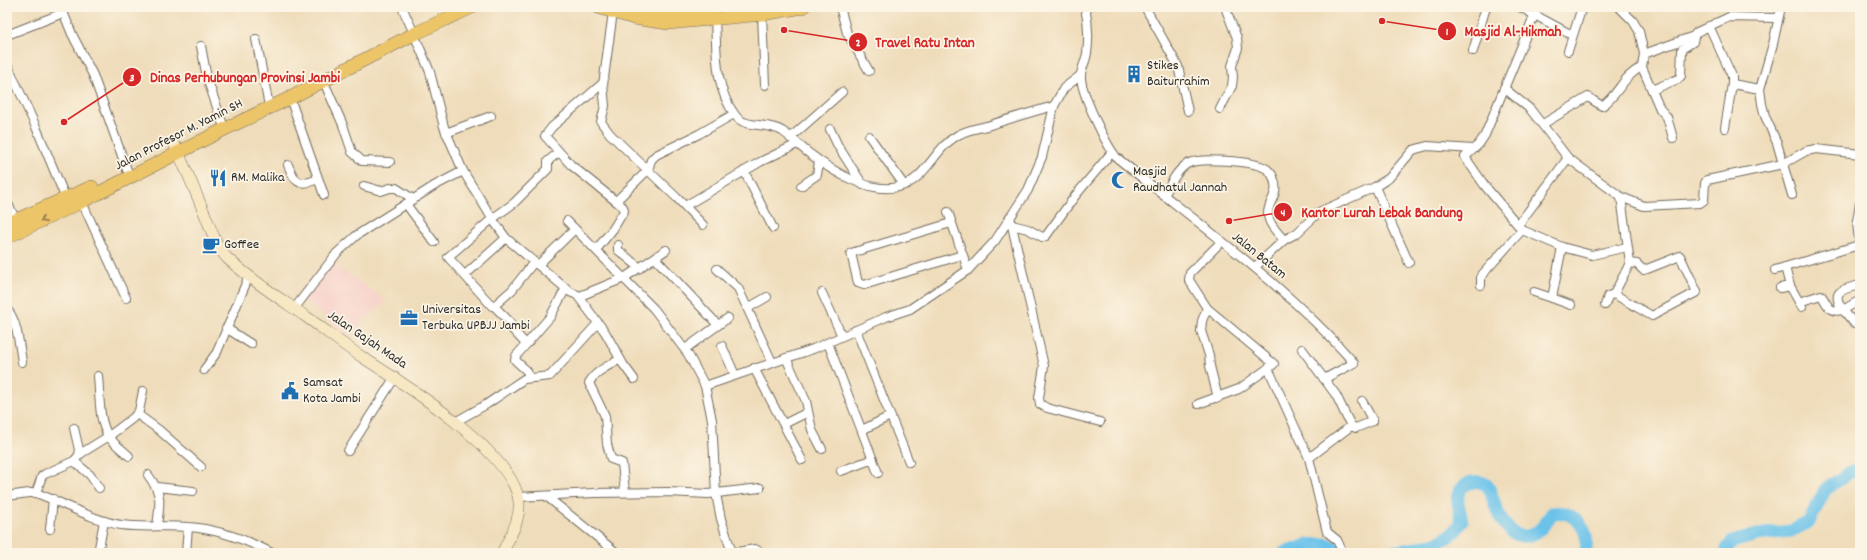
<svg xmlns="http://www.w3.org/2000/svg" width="1867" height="560" viewBox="0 0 1867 560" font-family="Dekko,sans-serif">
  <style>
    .built { fill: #f7d1c9 }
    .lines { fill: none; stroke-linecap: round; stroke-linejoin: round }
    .river { stroke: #6cc3ea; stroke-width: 13 }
    .minor-casing { stroke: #70695d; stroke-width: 10 }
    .secondary-casing { stroke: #70695d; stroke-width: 12 }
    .trunk-casing { stroke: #70695d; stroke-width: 14 }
    .minor { stroke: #fff; stroke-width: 8 }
    .secondary { stroke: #f7e8c3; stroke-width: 11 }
    .trunk { stroke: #ecc569; stroke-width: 13 }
    .oneway { stroke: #8c784a }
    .labels { text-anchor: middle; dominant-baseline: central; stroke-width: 3.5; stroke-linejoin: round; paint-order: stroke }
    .poi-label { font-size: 14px; fill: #2b2b2b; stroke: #fcf5e5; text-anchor: start }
    .street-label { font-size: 14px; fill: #2b2b2b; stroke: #fcf5e5 }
    .leader { fill: none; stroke: #d62828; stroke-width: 1.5 }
    .callout-dot { fill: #d62828; stroke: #fcf5e5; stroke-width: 1.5 }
    .mark-label { font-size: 12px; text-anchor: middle; font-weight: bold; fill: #fff }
    .callout-label { font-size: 15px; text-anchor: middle; font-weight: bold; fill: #d62828; stroke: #fcf5e5; stroke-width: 3.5; stroke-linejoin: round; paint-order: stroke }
  </style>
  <rect width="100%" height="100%" fill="#fcf5e5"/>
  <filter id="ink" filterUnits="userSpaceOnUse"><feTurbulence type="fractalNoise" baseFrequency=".025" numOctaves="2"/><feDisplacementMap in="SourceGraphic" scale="8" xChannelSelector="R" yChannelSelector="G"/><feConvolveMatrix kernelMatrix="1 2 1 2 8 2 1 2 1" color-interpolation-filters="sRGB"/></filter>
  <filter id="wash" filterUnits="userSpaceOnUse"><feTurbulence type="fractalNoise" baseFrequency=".012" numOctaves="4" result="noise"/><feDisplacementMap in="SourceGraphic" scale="16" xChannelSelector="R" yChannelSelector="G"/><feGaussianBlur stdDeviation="0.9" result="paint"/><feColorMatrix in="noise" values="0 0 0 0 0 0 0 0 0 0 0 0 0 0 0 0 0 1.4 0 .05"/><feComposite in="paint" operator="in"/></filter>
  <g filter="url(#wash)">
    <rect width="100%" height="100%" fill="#efdcba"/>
    <polygon class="built" points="331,263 386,300 349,336 303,300"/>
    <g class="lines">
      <g class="river">
        <polyline points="1284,553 1308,545 1327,544 1344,553"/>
        <path d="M1381 553C1403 550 1438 548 1454 532 1457 530 1459 525 1462 522 1460 506 1450 492 1469 483 1476 481 1481 481 1487 485 1492 493 1493 500 1496 508 1510 542 1533 547 1552 513 1575 509 1592 531 1585 553"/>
        <polyline points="1727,553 1727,549 1732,542 1757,535 1791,531 1809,522 1825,490 1850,472 1860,470"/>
      </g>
    </g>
  </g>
  <g filter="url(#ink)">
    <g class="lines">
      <g class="minor-casing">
        <g id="minor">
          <polyline points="61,7 72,34 93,75 127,170"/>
          <polyline points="402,7 412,29"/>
          <polyline points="840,7 847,33 869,71"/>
          <path d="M1085 7C1088 21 1089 39 1087 53 1086 61 1082 67 1081 74 1079 90 1106 144 1116 157 1197 223 1285 284 1354 363L1324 379"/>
          <polyline points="1145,7 1178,66 1188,111"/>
          <polyline points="1520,7 1572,35"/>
          <polyline points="1619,7 1633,21 1639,31 1644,54 1642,67 1660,109 1667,117 1673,138"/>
          <polyline points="1781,7 1773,44 1760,89 1762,104 1765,116 1777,143 1792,195"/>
          <polyline points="613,12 603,85 605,106 601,122 610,134 677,198 703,225"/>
          <polyline points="762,14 765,85"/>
          <polyline points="1534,16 1485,135 1479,144 1465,157 1485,186 1522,230 1562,247 1552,298 1571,305"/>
          <path d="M715 19C717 52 714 87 735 115 746 130 767 121 782 131 792 137 800 147 810 154 832 171 869 194 898 187 926 181 934 148 958 135 967 130 978 128 987 126 1009 119 1031 112 1054 106"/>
          <polyline points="1709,26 1732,76 1732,84 1725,128"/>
          <polyline points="414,34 430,72 444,127 463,171 493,220 506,238 513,244 570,292 580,296 624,278 666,250"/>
          <polyline points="7,35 63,13"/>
          <polyline points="256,39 268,101"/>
          <polyline points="201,46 207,78 222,122"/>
          <polyline points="1473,51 1486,7"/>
          <polyline points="1568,51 1582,7"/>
          <polyline points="1644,54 1694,36"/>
          <polyline points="7,64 36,127 66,199"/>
          <polyline points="324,82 343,125 352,152 362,161 390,162"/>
          <polyline points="1732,84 1760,89"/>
          <polyline points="1504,88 1530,109 1568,158 1621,197 1644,206 1700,203 1704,200 1705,183 1707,180 1783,164 1806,151 1816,149 1860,154"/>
          <polyline points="1652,90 1678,79 1681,76 1682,49 1693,42 1694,36 1697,32 1729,17 1777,18"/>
          <polyline points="290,98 324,195"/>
          <polyline points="1220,109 1232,86 1233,77 1232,66 1238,48 1237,38 1225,7"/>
          <path d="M1543 124 1588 97 1602 106C1620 94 1621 77 1642 67"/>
          <polyline points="830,129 838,146 863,185"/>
          <polyline points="446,133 491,116"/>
          <polyline points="869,136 904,185"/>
          <polyline points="790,138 842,92"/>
          <path d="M288 165C295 183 299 187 318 179"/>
          <polyline points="744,171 773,228"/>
          <polyline points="364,186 381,191 390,188 396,188 413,199"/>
          <polyline points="801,186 817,175 819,161"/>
          <polyline points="1375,187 1409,263"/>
          <path d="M1164 196C1170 185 1176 171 1187 164 1198 157 1253 161 1265 168 1268 169 1272 174 1273 177 1281 195 1267 201 1268 215 1269 225 1278 233 1284 240"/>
          <polyline points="80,198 126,298"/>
          <polyline points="616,201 648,170 651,160 656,155 699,134 734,114"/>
          <polyline points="7,202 16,220"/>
          <polyline points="1860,203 1857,221 1860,251"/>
          <polyline points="406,204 434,242"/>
          <polyline points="685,206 760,162 797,144"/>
          <polyline points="948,212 968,270"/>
          <polyline points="1010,217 1044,366 1039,398 1040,404 1047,408 1100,422"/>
          <polyline points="567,221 654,309 688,354 705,386 813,349 886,317 910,309 968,270 995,241 1028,190 1042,157 1054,106 1064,88 1081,75"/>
          <polyline points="951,223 851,253 858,283 864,285 962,255"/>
          <polyline points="1519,224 1568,158"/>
          <polyline points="1012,225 1028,229 1042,237 1046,236 1075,196 1112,152"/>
          <polyline points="618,245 618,250 640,268"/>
          <polyline points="1562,247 1592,255 1627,247"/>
          <polyline points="596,250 613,229 624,211 623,207 571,165 545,136 552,127 603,83"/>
          <polyline points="655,258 718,325"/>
          <polyline points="534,262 512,290 494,306 492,306 448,257 492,219 514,203 548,169 548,161 559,152"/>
          <polyline points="538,265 575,229"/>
          <polyline points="1255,267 1284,240 1297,233 1319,212 1375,187 1389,178 1413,150 1427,146 1473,149"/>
          <polyline points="1785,267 1790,286 1802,307"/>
          <polyline points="717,269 738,288 772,362"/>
          <polyline points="1775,270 1859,245"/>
          <polyline points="465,275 506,238"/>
          <polyline points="1481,285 1481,276 1522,230"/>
          <polyline points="1780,288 1790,286"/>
          <polyline points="1534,292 1552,298"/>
          <polyline points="822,293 842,336"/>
          <polyline points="1614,294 1652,316 1697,292 1680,256 1647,269 1643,270 1637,264 1630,263"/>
          <polyline points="577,295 605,332 623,364 634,379"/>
          <polyline points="1860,300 1843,310 1854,323 1860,322"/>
          <path d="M1799 302 1821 295C1829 306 1828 313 1843 310 1829 290 1845 289 1860 285"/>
          <polyline points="1605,305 1608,296 1614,294 1630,263 1621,197"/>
          <polyline points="494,306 510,322 512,329 526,344"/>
          <polyline points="748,308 767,297"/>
          <polyline points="1207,308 1202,321 1201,331 1209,355 1210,366 1218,398"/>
          <polyline points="294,309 337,253 357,235 434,186 463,171"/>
          <path d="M7 310C17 317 20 350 22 362"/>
          <polyline points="226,328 251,344"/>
          <polyline points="856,330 909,462"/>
          <polyline points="828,343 878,473"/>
          <polyline points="722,346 735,375"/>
          <polyline points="685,349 728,318"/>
          <polyline points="1302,349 1336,395 1351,426 1356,428 1373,421 1362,401"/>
          <polyline points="786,358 806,401 812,430 822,449"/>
          <path d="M620 359C609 366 595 371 589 383L605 416 607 444 611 459 622 463 625 492"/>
          <polyline points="754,368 802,460"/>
          <polyline points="1268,368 1309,458 1327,532 1337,540 1343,553"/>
          <polyline points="204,370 217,352 249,276"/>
          <path d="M98 376C100 394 98 421 109 437 114 444 123 450 129 456"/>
          <polyline points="529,378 527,371 515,360 516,356 550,317 566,288"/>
          <polyline points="705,386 712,420 716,494 721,519 732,553"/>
          <polyline points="1198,404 1239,389 1274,364 1207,308 1189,280 1190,273 1221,242"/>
          <polyline points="137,414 159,430 201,467"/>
          <polyline points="455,422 487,404 524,379 550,376 598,323"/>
          <polyline points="784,424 808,412"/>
          <polyline points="74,428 80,454"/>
          <polyline points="862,430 890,416"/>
          <polyline points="348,451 395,377"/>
          <polyline points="1309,458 1351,426"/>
          <polyline points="74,461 90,475 99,488"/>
          <polyline points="841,471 873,459"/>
          <path d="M148 475C163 495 160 502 157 526"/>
          <polyline points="157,487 193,491"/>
          <polyline points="36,493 42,476 45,474 74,461 80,454 109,436 133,418 139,411 143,391"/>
          <path d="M7 496 29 493H36C64 503 92 520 121 525 143 528 166 525 188 527 218 529 245 539 272 553"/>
          <polyline points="546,496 617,553"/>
          <polyline points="518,497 594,493 668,492 708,494 760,488"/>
          <polyline points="50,529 53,499"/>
          <polyline points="98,553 104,521"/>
          <polyline points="186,553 188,527"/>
          <polyline points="732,553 755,549 762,553"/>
        </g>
      </g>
      <g class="secondary-casing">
        <path id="secondary" d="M175 146C185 167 194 188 203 210 210 225 215 246 227 258 251 280 279 298 305 316 324 329 342 344 362 357 403 383 506 448 518 496 523 516 511 535 502 553"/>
      </g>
      <g class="trunk-casing">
        <g id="trunk">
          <polyline points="598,7 634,18 668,23 762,14 803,7"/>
          <polyline points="628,7 652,12 710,11"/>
          <polyline points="7,224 92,187"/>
          <polyline points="7,237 81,202 225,129 290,98 414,34 472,7"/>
        </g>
      </g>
      <use href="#minor" class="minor"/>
      <use href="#secondary" class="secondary"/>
      <use href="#trunk" class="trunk"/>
    </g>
    <defs><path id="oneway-chevron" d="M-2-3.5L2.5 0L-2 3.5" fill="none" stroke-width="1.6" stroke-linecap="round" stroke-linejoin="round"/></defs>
    <use class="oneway" href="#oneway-chevron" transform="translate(43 220) rotate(155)"/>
  </g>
  <defs>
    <g id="building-bare" transform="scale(1.38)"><path d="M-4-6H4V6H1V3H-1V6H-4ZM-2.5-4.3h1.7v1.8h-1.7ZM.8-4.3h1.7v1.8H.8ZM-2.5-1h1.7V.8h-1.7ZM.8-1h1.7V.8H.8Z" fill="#1f6fb2" stroke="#fcf5e5" stroke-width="2.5" paint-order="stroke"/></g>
    <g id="restaurant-bare" transform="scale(1.38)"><path d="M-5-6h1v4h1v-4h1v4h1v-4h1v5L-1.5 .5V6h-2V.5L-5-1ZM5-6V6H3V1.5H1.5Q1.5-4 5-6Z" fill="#1f6fb2" stroke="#fcf5e5" stroke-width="2.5" paint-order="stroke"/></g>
    <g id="mosque-bare" transform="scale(1.38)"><path d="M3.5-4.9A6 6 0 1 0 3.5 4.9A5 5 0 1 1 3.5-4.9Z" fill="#1f6fb2" stroke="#fcf5e5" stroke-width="2.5" paint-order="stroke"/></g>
    <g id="cafe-bare" transform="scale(1.38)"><path d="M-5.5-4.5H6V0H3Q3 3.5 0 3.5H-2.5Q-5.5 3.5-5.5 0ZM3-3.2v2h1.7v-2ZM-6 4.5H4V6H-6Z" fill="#1f6fb2" stroke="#fcf5e5" stroke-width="2.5" paint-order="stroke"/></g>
    <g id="office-bare" transform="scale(1.38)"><path d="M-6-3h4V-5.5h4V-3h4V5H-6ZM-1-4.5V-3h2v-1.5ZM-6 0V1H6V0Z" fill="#1f6fb2" stroke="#fcf5e5" stroke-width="2.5" paint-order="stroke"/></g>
    <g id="civic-bare" transform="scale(1.38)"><path d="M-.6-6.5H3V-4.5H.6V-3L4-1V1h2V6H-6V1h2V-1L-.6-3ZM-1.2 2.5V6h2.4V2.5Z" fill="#1f6fb2" stroke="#fcf5e5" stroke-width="2.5" paint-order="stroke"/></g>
  </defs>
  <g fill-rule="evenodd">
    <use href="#building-bare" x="1134" y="74"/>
    <use href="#restaurant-bare" x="218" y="178"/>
    <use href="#mosque-bare" x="1120" y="180"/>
    <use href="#cafe-bare" x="211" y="245"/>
    <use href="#office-bare" x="409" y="318"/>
    <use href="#civic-bare" x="290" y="391"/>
  </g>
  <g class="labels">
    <g class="poi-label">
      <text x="1147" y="66">Stikes<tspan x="1147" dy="16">Baiturrahim</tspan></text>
      <text x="1133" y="172">Masjid<tspan x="1133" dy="16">Raudhatul Jannah</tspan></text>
      <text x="231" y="178">RM. Malika</text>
      <text x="224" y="245">Goffee</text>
      <text x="422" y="310">Universitas<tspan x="422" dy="16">Terbuka UPBJJ Jambi</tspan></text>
      <text x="303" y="383">Samsat<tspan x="303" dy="16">Kota Jambi</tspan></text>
    </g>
    <g class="street-label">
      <text transform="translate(179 135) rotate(-27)">Jalan Profesor M. Yamin SH</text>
      <text transform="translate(1259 256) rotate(39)">Jalan Batam</text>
      <text transform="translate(367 340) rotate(34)">Jalan Gajah Mada</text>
    </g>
  </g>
  <path class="leader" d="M1382 21L1447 31M784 30L858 42M64 122L132 77M1229 221L1283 212"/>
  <g class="callout-dot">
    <circle cx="1382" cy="21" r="4"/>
    <circle cx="784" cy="30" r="4"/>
    <circle cx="64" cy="122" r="4"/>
    <circle cx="1229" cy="221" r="4"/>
    <circle cx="1447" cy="31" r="10"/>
    <circle cx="858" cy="42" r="10"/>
    <circle cx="132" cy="77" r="10"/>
    <circle cx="1283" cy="212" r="10"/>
  </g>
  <g class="mark-label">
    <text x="1447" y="35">1</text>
    <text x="858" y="46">2</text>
    <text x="132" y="81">3</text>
    <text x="1283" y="216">4</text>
  </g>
  <g class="callout-label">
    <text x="1513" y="36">Masjid Al-Hikmah</text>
    <text x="925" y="47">Travel Ratu Intan</text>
    <text x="245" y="82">Dinas Perhubungan Provinsi Jambi</text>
    <text x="1382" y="217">Kantor Lurah Lebak Bandung</text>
  </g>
  <rect width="1867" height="560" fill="none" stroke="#fcf5e5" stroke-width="24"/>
</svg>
